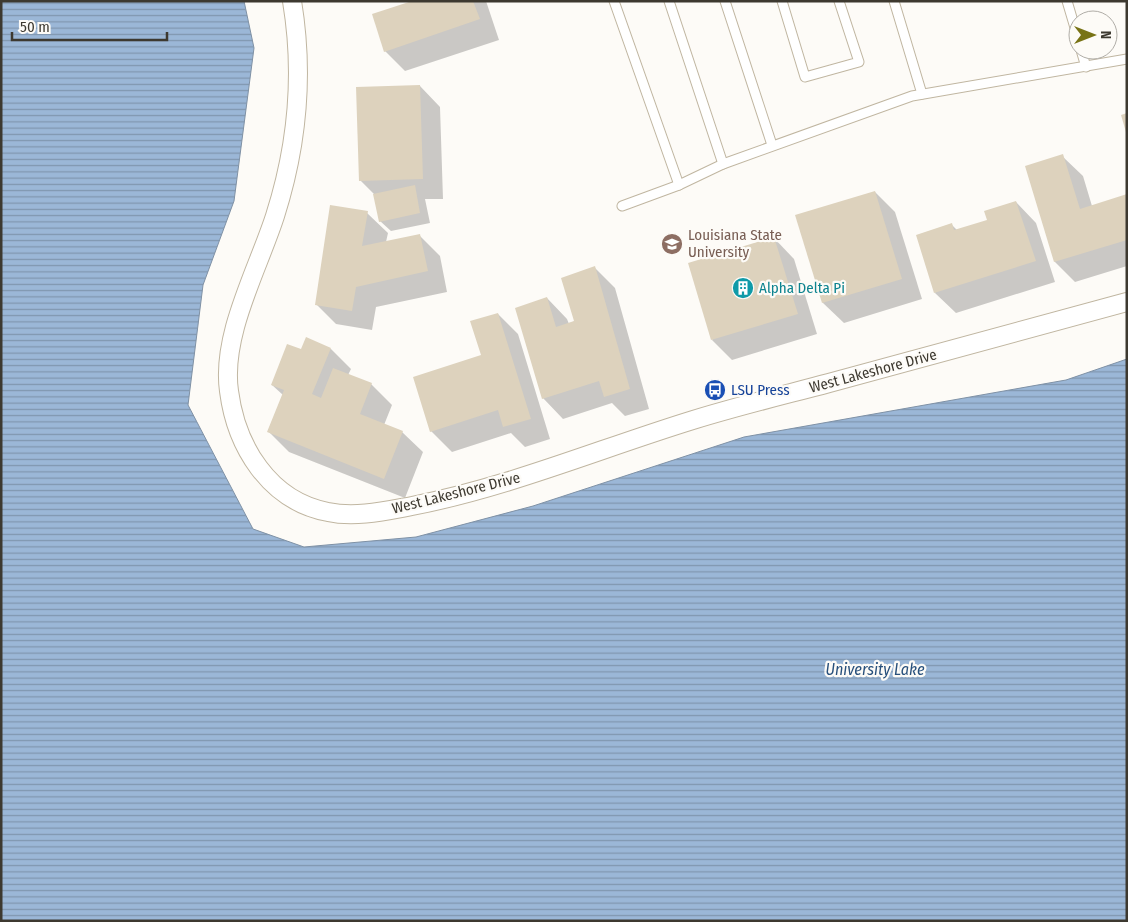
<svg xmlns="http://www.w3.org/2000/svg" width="1128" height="922" viewBox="0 0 1128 922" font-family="'Fira Sans Condensed',sans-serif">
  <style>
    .water { fill: url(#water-rules); stroke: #7f91a5 }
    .shadow { fill: #0003 }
    .building { fill: #ddd2bd }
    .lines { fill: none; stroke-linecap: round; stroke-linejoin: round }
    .service-casing { stroke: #c0b6a1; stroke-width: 11 }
    .minor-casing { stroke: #c0b6a1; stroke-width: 20 }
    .service { stroke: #fff; stroke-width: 9 }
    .minor { stroke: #fff; stroke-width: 18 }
    .labels { text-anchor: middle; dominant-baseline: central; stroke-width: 4.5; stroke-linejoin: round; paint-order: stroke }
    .education-label { font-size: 15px; fill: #785e54; stroke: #fdfbf7; text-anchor: start }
    .culture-label { font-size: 15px; fill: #0d838f; stroke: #fdfbf7; text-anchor: start }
    .street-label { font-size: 15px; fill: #3d3930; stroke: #fdfbf7 }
    .transit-label { font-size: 15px; fill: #164399; stroke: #fdfbf7; text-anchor: start }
    .water-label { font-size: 16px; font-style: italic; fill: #28507c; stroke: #fdfbf7 }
  </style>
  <defs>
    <pattern id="water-rules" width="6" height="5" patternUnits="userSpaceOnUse" patternTransform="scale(1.25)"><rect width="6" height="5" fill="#9bb7d7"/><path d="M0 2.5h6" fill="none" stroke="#8096af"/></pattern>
  </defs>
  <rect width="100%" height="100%" fill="#fdfbf7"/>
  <polygon class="water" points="1,1 244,1 254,48 234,201 203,285 188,405 253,529 304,547 416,537 533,506 744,437 1066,380 1127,359 1127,921 1,921"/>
  <g class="shadow">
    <polygon points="416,1 486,1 499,40 405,71 385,51"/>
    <polygon points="420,86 440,107 443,199 425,199 430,223 391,231 380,221 375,195 360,180"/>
    <polygon points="1062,156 1083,176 1092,206 1127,196 1127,266 1075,282 1055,262 1026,167"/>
    <polygon points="875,192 895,212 922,299 844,323 823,303 797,216"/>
    <polygon points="1016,202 1036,223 1055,282 956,313 935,293 952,225 957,230 989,221"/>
    <polygon points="367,213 388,233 386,242 419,235 440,256 447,292 376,307 372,330 336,324 316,304"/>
    <polygon points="774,238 794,259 817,334 732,360 712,340"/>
    <polygon points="595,268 615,288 649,409 625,416 612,403 563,419 543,398 547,298 567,319 569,324 575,321"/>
    <polygon points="498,314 518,334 550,439 525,447 511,433 452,452 431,431 482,356"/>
    <polygon points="331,349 351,369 348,375 371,384 392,405 384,425 402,432 423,452 405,498 289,452 268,431 283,395 272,385 301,351"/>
  </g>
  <g class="building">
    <polygon points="412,1 473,1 480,19 384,52 372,14"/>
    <polygon points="420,85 423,179 359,181 356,87"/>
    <polygon points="1127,113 1127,131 1126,132 1121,115"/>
    <polygon points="1063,154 1080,209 1127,194 1127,240 1054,262 1025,166"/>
    <polygon points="415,185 420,213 379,222 373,194"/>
    <polygon points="875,191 902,279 822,303 795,215"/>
    <polygon points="1016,201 1036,261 934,293 916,235 952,223 954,230 987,220 984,211"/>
    <polygon points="330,205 368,211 362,246 420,234 428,271 356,287 352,311 315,305"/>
    <polygon points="774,237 798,314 711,340 688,263"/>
    <polygon points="595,266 630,389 604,397 599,381 542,399 515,308 547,297 556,327 574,321 561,278"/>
    <polygon points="498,313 531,419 503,427 498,410 430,432 413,377 481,355 470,321"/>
    <polygon points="306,337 331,348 312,394 321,398 333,368 372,383 360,414 403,431 384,479 267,432 284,390 271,385 287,344 301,349"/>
  </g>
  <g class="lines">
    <g class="service-casing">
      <g id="service">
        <polyline points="614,1 679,185"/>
        <polyline points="669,1 723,164"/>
        <polyline points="725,1 772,145"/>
        <polyline points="782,1 805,77 859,62 839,1"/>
        <polyline points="894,1 922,94"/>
        <polyline points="1067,1 1078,38"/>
        <polyline points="1081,50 1086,67"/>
        <polyline points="622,206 679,185 723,164 912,96 1127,59"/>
      </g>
    </g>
    <g class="minor-casing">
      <path id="minor" d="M292 1C304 73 297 147 275 216 258 269 221 335 229 391 236 446 269 501 328 512 355 518 385 511 412 506 509 487 599 449 693 420 738 406 784 395 829 383 928 356 1027 329 1127 302"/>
    </g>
    <use href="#service" class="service"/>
    <use href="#minor" class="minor"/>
  </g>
  <defs>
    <g id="university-disc" transform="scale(1.125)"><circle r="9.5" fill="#8d6e63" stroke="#fdfbf7"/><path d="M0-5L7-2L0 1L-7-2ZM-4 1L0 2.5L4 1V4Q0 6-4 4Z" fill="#fff"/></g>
    <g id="building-disc" transform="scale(1.125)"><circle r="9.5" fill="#0f9aa8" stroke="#fdfbf7"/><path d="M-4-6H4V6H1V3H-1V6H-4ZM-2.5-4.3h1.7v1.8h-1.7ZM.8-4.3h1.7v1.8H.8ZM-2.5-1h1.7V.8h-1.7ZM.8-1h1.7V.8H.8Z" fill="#fff"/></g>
    <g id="bus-disc" transform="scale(1.125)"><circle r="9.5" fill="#1a4fb4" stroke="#fdfbf7"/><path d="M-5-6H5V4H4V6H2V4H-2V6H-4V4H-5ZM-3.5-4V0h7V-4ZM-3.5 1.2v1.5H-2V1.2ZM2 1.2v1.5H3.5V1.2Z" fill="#fff"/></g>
  </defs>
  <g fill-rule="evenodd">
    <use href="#university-disc" x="672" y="244"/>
    <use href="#building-disc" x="743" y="288"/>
    <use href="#bus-disc" x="715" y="390"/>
  </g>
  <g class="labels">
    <g class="education-label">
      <text x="688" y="235">Louisiana State<tspan x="688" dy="17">University</tspan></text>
    </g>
    <g class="culture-label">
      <text x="759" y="288">Alpha Delta Pi</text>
    </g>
    <g class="street-label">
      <text transform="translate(873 371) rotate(-15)">West Lakeshore Drive</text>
      <text transform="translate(456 493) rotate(-14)">West Lakeshore Drive</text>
    </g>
    <g class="transit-label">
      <text x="731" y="390">LSU Press</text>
    </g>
    <g class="water-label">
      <text x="875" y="669">University Lake</text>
    </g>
  </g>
  <rect width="1128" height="922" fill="none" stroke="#3d3930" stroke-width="5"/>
  <g transform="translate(1093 35) rotate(90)"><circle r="24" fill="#fdfbf7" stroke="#b0ada7"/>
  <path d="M0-4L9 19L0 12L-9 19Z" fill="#787315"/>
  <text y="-8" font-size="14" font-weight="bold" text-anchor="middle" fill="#3d3930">N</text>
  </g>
  <path d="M12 32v8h155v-8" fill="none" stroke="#3d3930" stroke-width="2.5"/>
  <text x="20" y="32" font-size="15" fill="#3d3930" stroke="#fdfbf7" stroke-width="4" paint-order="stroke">50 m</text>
</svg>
